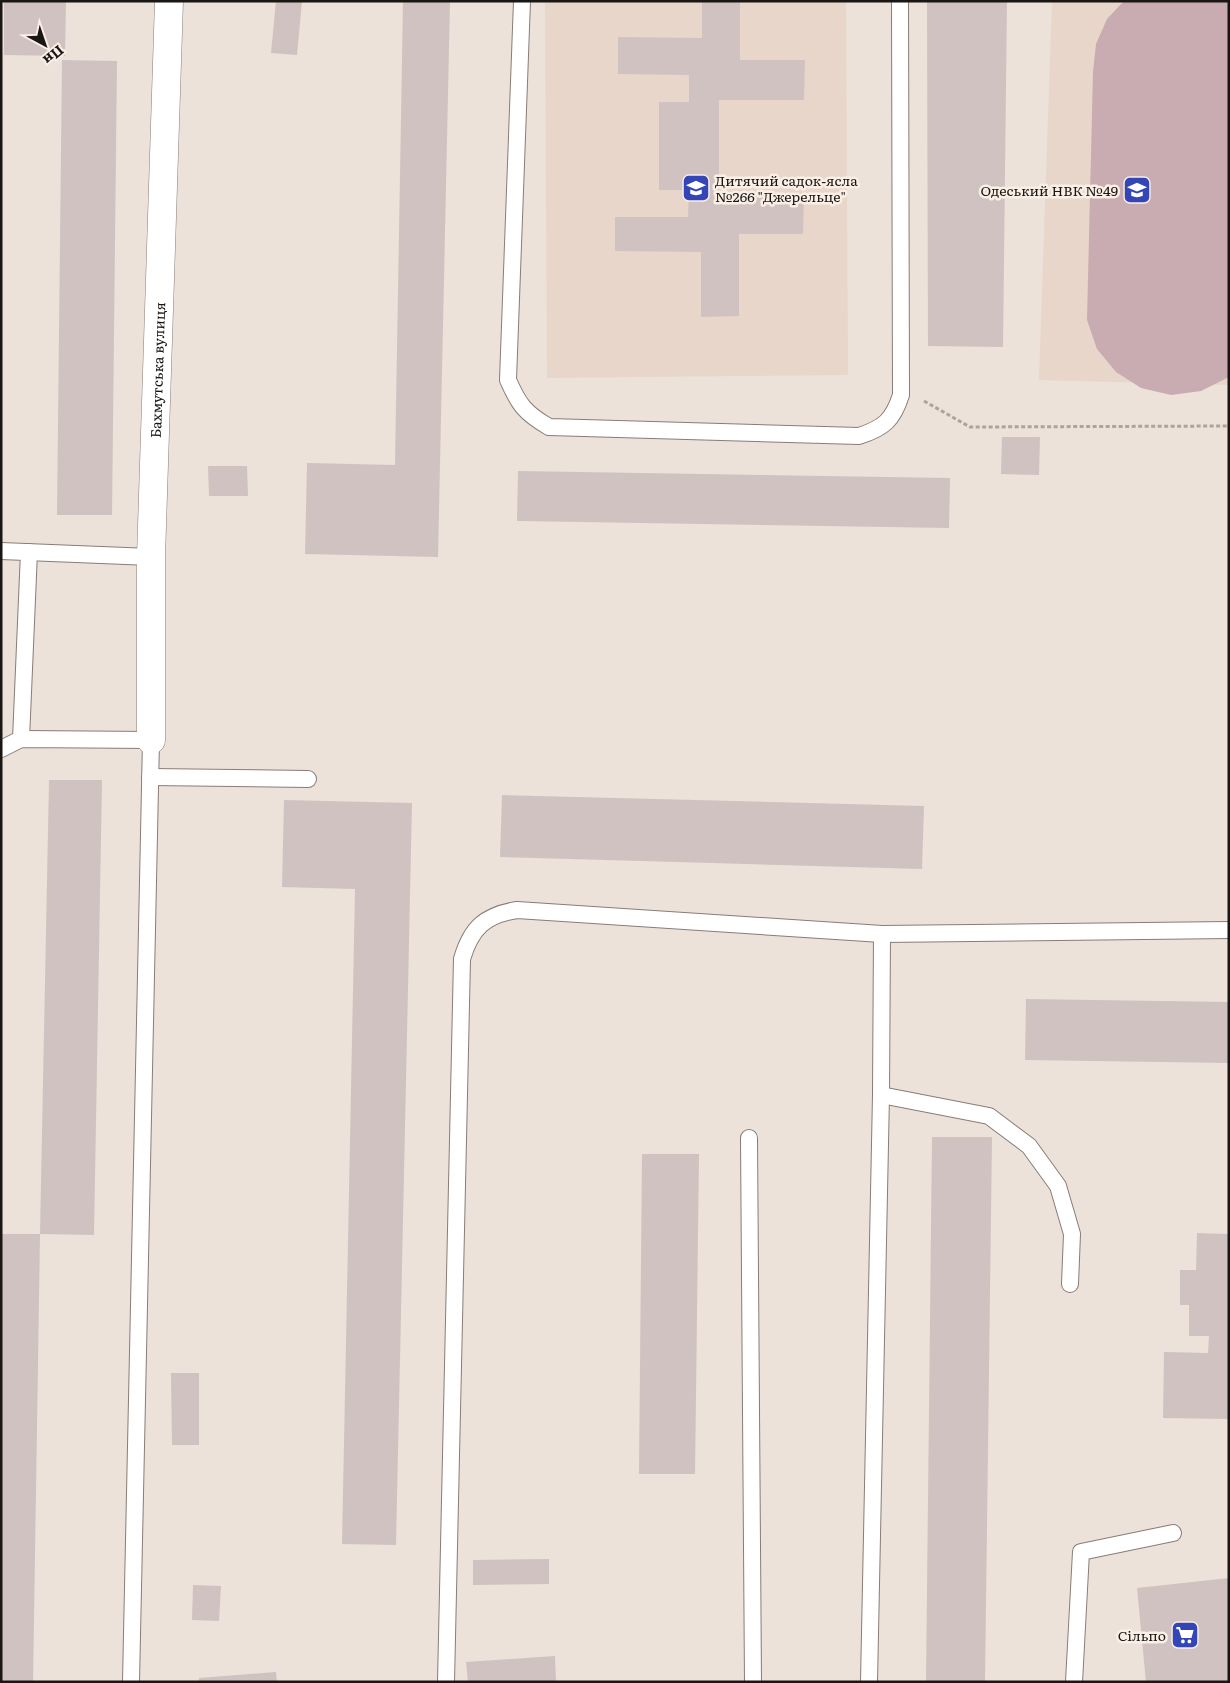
<svg xmlns="http://www.w3.org/2000/svg" width="1230" height="1683" viewBox="0 0 1230 1683" font-family="Literata,serif">
  <style>
    .built { fill: #e7d6c9 }
    .green { fill: #c9abb2 }
    .building { fill: #d0c2c0 }
    .lines { fill: none; stroke-linecap: round; stroke-linejoin: round }
    .service-casing { stroke: #877d76; stroke-width: 18 }
    .minor-casing { stroke: #877d76; stroke-width: 29 }
    .path { stroke: #aba39c; stroke-width: 3; stroke-dasharray: 4 2.5; stroke-linecap: butt }
    .service { stroke: #fff; stroke-width: 16 }
    .minor { stroke: #fff; stroke-width: 28 }
    .labels { text-anchor: middle; dominant-baseline: central; stroke-width: 5; stroke-linejoin: round; paint-order: stroke }
    .poi-label { font-size: 14px; fill: #1a1614; stroke: #f9efe6; text-anchor: end }
    .street-label { font-size: 14px; fill: #1a1614; stroke: #f9efe6 }
  </style>
  <rect width="100%" height="100%" fill="#ece2d9"/>
  <g class="built">
    <polygon points="545,1 846,1 848,375 547,378"/>
    <polygon points="1052,1 1229,1 1229,385 1039,380"/>
  </g>
  <polygon class="green" points="1124,1 1229,1 1229,377 1201,391 1171,395 1141,388 1116,372 1097,349 1087,320 1093,72 1096,44 1107,19"/>
  <g class="building">
    <polygon points="4,1 66,1 65,56 4,55"/>
    <polygon points="276,1 302,1 297,55 271,53"/>
    <polygon points="403,1 450,1 438,557 305,554 307,463 395,465"/>
    <polygon points="702,1 740,1 740,60 805,60 804,100 719,100 719,193 804,193 803,234 739,234 739,316 701,317 701,252 615,251 615,217 688,217 689,190 659,190 659,102 689,102 689,75 618,74 618,37 702,38"/>
    <polygon points="927,1 1007,1 1003,347 928,346"/>
    <polygon points="62,60 117,61 112,515 57,515"/>
    <polygon points="1002,437 1040,437 1039,475 1001,474"/>
    <polygon points="208,466 247,466 248,496 209,496"/>
    <polygon points="518,471 950,478 949,528 517,521"/>
    <polygon points="49,780 102,780 94,1235 40,1234"/>
    <polygon points="502,795 924,806 922,869 500,857"/>
    <polygon points="284,800 412,803 396,1545 342,1544 355,889 282,887"/>
    <polygon points="1026,999 1229,1002 1229,1063 1025,1060"/>
    <polygon points="932,1137 992,1137 985,1682 926,1682"/>
    <polygon points="642,1154 699,1154 695,1474 639,1474"/>
    <polygon points="1197,1233 1229,1234 1229,1419 1163,1418 1164,1352 1208,1353 1209,1336 1189,1336 1189,1305 1180,1305 1180,1270 1196,1270"/>
    <polygon points="1,1234 40,1234 33,1682 1,1682"/>
    <polygon points="171,1373 199,1373 199,1445 172,1445"/>
    <polygon points="549,1559 549,1584 473,1585 473,1560"/>
    <polygon points="1229,1578 1229,1682 1146,1682 1137,1588"/>
    <polygon points="193,1585 221,1586 219,1621 192,1620"/>
    <polygon points="555,1656 556,1682 468,1682 466,1662"/>
    <polygon points="276,1672 277,1682 199,1682 199,1678"/>
  </g>
  <g class="lines">
    <g class="service-casing">
      <g id="service">
        <path d="M522 1 508 380C519 405 525 413 549 427L859 436C884 428 893 420 901 395L900 1"/>
        <polyline points="1,551 151,557"/>
        <polyline points="21,739 29,552"/>
        <polyline points="1,749 21,739 151,740 131,1682"/>
        <polyline points="150,777 308,779"/>
        <polyline points="881,1095 989,1116 1029,1146 1058,1186 1072,1234 1070,1284"/>
        <polyline points="749,1138 753,1682"/>
        <path d="M446 1682 462 959C471 928 485 915 517 910L882 934 1229 930"/>
        <polyline points="869,1682 881,1095 882,934"/>
        <polyline points="1074,1682 1081,1552 1173,1533"/>
      </g>
    </g>
    <g class="minor-casing">
      <g id="minor">
        <path id="s1" d="M151 740V557L169 1"/>
      </g>
    </g>
    <polyline class="path" points="924,401 970,427 1229,426"/>
    <use href="#service" class="service"/>
    <use href="#minor" class="minor"/>
  </g>
  <defs>
    <g id="school-square" transform="scale(1.4375)"><rect x="-9" y="-9" width="18" height="18" rx="4" fill="#3345b7" stroke="#f9efe6"/><path d="M0-5L7-2L0 1L-7-2ZM-4 1L0 2.5L4 1V4Q0 6-4 4Z" fill="#fff"/></g>
    <g id="supermarket-square" transform="scale(1.4375)"><rect x="-9" y="-9" width="18" height="18" rx="4" fill="#3345b7" stroke="#f9efe6"/><path d="M-6-5.5h2.5l.6 2H6L4.5 2H-2.5L-4.4-4H-6ZM-1.5 3.2a1.3 1.3 0 1 0 .1 0ZM3 3.2a1.3 1.3 0 1 0 .1 0Z" fill="#fff"/></g>
  </defs>
  <g fill-rule="evenodd">
    <use href="#school-square" x="696" y="188"/>
    <use href="#school-square" x="1137" y="190"/>
    <use href="#supermarket-square" x="1185" y="1635"/>
  </g>
  <g class="labels">
    <g class="poi-label">
      <text x="715" y="180" text-anchor="start">Дитячий садок-ясла<tspan x="715" dy="16">№266 "Джерельце"</tspan></text>
      <text x="1118" y="190">Одеський НВК №49</text>
      <text x="1166" y="1635">Сільпо</text>
    </g>
    <g class="street-label">
      <text stroke="none"><textPath href="#s1" startOffset="370">Бахмутська вулиця</textPath></text>
    </g>
  </g>
  <rect width="1230" height="1683" fill="none" stroke="#1a1614" stroke-width="5"/>
  <g transform="translate(45 45) rotate(140)" stroke="#f9efe6" stroke-width="4" paint-order="stroke">
  <path d="M0-4L9 19L0 12L-9 19Z" fill="#1a1614"/>
  <text y="-8" font-size="14" font-weight="bold" text-anchor="middle" fill="#1a1614">Пн</text>
  </g>
</svg>
